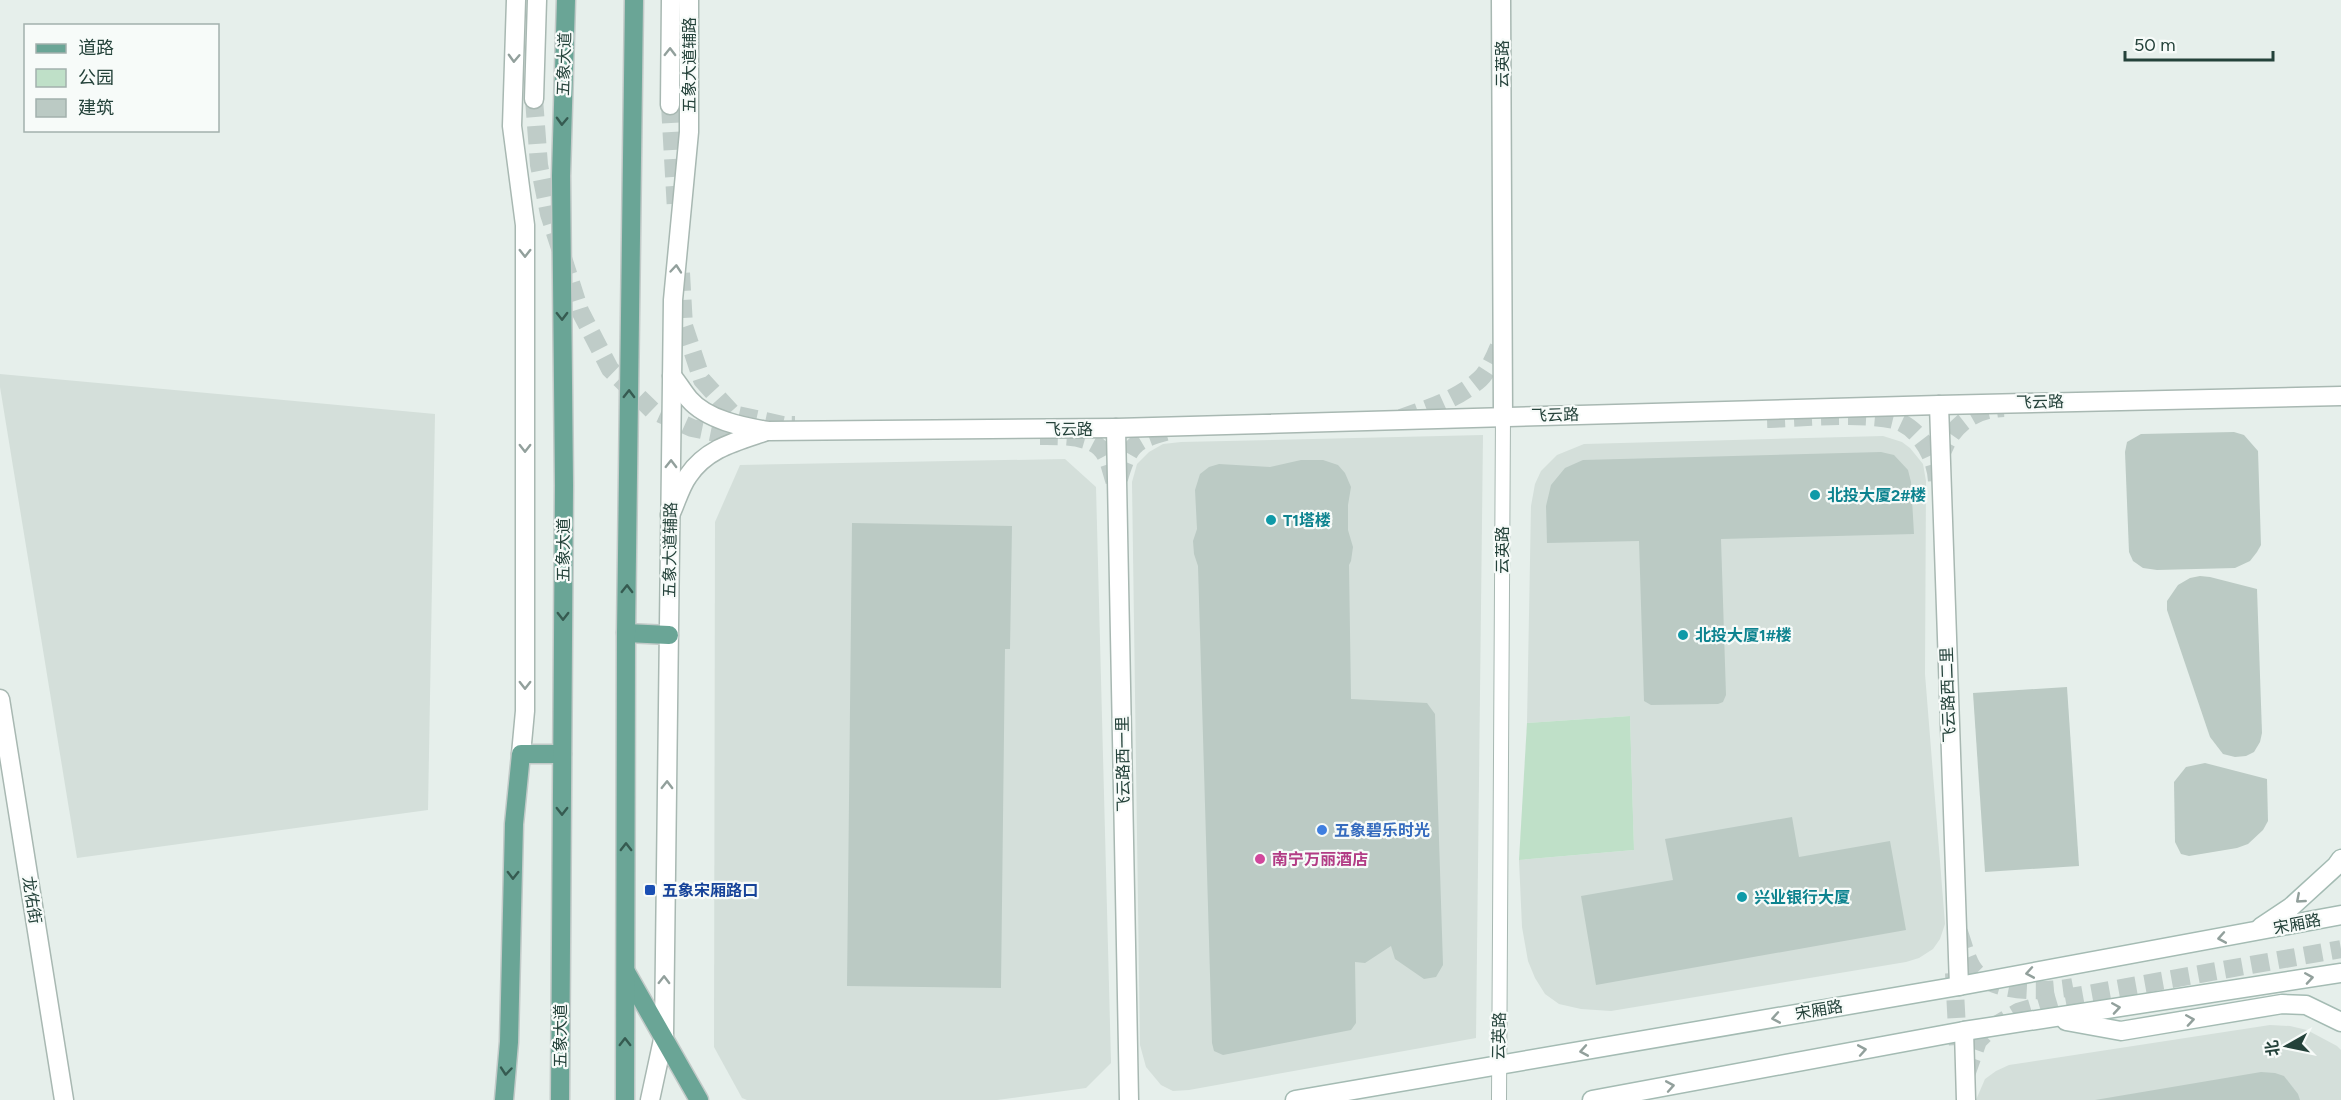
<svg xmlns="http://www.w3.org/2000/svg" width="2341" height="1100" viewBox="0 0 2341 1100" font-family="Figtree,'Noto Sans SC',sans-serif">
  <style>
    .built { fill: #d4dfda }
    .green { fill: #bfe0c8 }
    .building { fill: #bbcac4 }
    .lines { fill: none; stroke-linecap: round; stroke-linejoin: round }
    .minor-tunnel { stroke: #bfccc8; stroke-width: 18; stroke-dasharray: 18 9; stroke-linecap: butt }
    .pedestrian-casing { stroke: #a8b8b2; stroke-width: 16 }
    .minor-casing { stroke: #a8b8b2; stroke-width: 21 }
    .tertiary-casing { stroke: #a8b8b2; stroke-width: 21 }
    .secondary-casing { stroke: #a4bbb3; stroke-width: 21 }
    .primary-casing { stroke: #c2cac8; stroke-width: 21 }
    .pedestrian { stroke: #fff; stroke-width: 14 }
    .minor { stroke: #fff; stroke-width: 18 }
    .tertiary { stroke: #fff; stroke-width: 18 }
    .secondary { stroke: #fff; stroke-width: 18 }
    .primary { stroke: #6aa596; stroke-width: 18 }
    .oneway { stroke: #92a09c }
    .oneway2 { stroke: #365b51 }
    .culture-dot { fill: #0f9aa8; stroke: #f7fbf9; stroke-width: 2 }
    .shop-dot { fill: #3f7fe0; stroke: #f7fbf9; stroke-width: 2 }
    .hotel-dot { fill: #d1479c; stroke: #f7fbf9; stroke-width: 2 }
    .transit-dot { fill: #1a4fb4; stroke: #f7fbf9; stroke-width: 2 }
    .labels { text-anchor: middle; dominant-baseline: central; stroke-width: 4.5; stroke-linejoin: round; paint-order: stroke }
    .street-label { font-size: 16px; fill: #24423a; stroke: #f7fbf9 }
    .culture-label { font-size: 16px; font-weight: bold; fill: #0d838f; stroke: #f7fbf9; text-anchor: start }
    .shop-label { font-size: 16px; font-weight: bold; fill: #366cbe; stroke: #f7fbf9; text-anchor: start }
    .hotel-label { font-size: 16px; font-weight: bold; fill: #b23c85; stroke: #f7fbf9; text-anchor: start }
    .transit-label { font-size: 16px; font-weight: bold; fill: #164399; stroke: #f7fbf9; text-anchor: start }
  </style>
  <rect width="100%" height="100%" fill="#e6efeb"/>
  <g class="built">
    <polygon points="0,374 435,414 428,810 77,858 0,387"/>
    <polygon points="1483,435 1476,1038 1189,1090 1173,1091 1161,1085 1146,1067 1140,1045 1132,482 1137,464 1149,452 1163,444 1181,442"/>
    <polygon points="1883,436 1902,442 1910,448 1923,464 1926,481 1925,674 1945,924 1940,939 1933,949 1919,958 1906,962 1611,1011 1581,1009 1559,1004 1545,994 1535,978 1528,961 1522,927 1519,860 1634,850 1630,716 1527,723 1531,506 1535,484 1541,471 1557,455 1584,444"/>
    <polygon points="1065,459 1096,487 1111,1063 1086,1088 997,1100 747,1100 742,1098 714,1047 715,522 740,465"/>
    <polygon points="2270,1025 2290,1026 2307,1030 2337,1046 2341,1050 2341,1100 1976,1100 1985,1079 1996,1071 2009,1065"/>
  </g>
  <polygon class="green" points="1630,716 1634,850 1519,860 1527,723"/>
  <g class="building">
    <polygon points="2234,432 2244,435 2258,451 2261,545 2257,552 2250,561 2235,568 2157,570 2143,568 2133,561 2129,552 2125,452 2127,442 2141,434"/>
    <polygon points="1881,452 1894,455 1908,470 1911,482 1914,534 1721,539 1726,695 1723,702 1718,704 1651,705 1644,701 1639,541 1547,543 1546,506 1551,485 1565,468 1583,460"/>
    <polygon points="1301,460 1323,460 1338,465 1345,473 1351,487 1348,505 1348,530 1353,547 1351,561 1349,565 1351,699 1427,703 1435,714 1443,965 1436,977 1424,979 1395,959 1391,946 1365,963 1355,962 1356,1023 1351,1030 1223,1055 1214,1051 1212,1043 1198,566 1194,554 1193,541 1197,529 1195,490 1200,474 1209,467 1219,464 1270,467"/>
    <polygon points="852,523 1012,526 1010,649 1005,649 1001,988 847,986"/>
    <polygon points="2200,576 2210,577 2257,589 2262,733 2260,742 2254,752 2246,756 2235,757 2223,754 2210,737 2167,610 2167,601 2178,585 2190,578"/>
    <polygon points="2067,687 2079,866 1985,872 1973,693"/>
    <polygon points="2205,763 2267,779 2268,821 2263,830 2248,844 2237,848 2189,856 2181,854 2175,842 2174,782 2186,767"/>
    <polygon points="1792,817 1799,857 1890,841 1906,930 1596,985 1581,896 1673,880 1665,839"/>
    <polygon points="2261,1072 2275,1073 2284,1076 2298,1094 2300,1100 2095,1100"/>
  </g>
  <g class="lines">
    <g class="minor-tunnel">
      <polyline points="534,99 539,165 549,214 580,311 610,369 652,410 692,428 736,437 751,437"/>
      <polyline points="670,105 676,210"/>
      <polyline points="681,273 684,326 702,380 733,414 783,425 795,425"/>
      <path d="M1401 418C1429 408 1458 399 1480 379 1489 371 1500 346 1503 334"/>
      <path d="M1767 419C1797 418 1878 411 1902 423 1922 433 1936 459 1937 481"/>
      <path d="M1040 436C1057 436 1087 435 1100 448 1109 456 1111 472 1115 483"/>
      <path d="M1940 459C1949 428 1971 409 2004 408"/>
      <path d="M1119 479C1130 441 1137 440 1173 430"/>
      <path d="M1959 932C1963 943 1966 957 1972 967 1989 995 2046 992 2073 987"/>
      <polyline points="1954,973 1958,1047"/>
      <polyline points="1966,1075 1978,1041 1991,1028 2018,1012 2065,998 2341,949"/>
    </g>
    <g class="pedestrian-casing">
      <polyline id="pedestrian" points="1499,1100 1503,416"/>
    </g>
    <g class="minor-casing">
      <g id="minor">
        <polyline points="1501,0 1503,416"/>
        <polyline points="534,99 537,0"/>
        <polyline points="670,105 671,0"/>
        <path d="M672 376C678 383 683 392 689 399 707 420 743 427 768 431L1116 428 1939 405 2341 396"/>
        <polyline points="1939,405 1959,986"/>
        <polyline points="1116,428 1129,1100"/>
        <path d="M670 515C676 503 680 487 688 476 706 449 734 442 764 432"/>
        <polyline points="0,699 64,1100"/>
        <polyline points="1964,1031 1966,1100"/>
      </g>
    </g>
    <g class="tertiary-casing">
      <g id="tertiary">
        <polyline points="516,0 512,126 525,225 525,711 521,754"/>
        <polyline points="650,1100 664,1035 673,300 689,132 689,0"/>
      </g>
    </g>
    <g class="secondary-casing">
      <g id="secondary">
        <polyline points="2261,927 2291,907 2336,866 2341,859"/>
        <polyline points="2066,1021 2121,1031 2282,1004 2306,1005 2341,1022"/>
        <polyline points="1295,1100 1959,986 2341,915"/>
        <polyline points="1592,1100 1964,1031 2341,973"/>
      </g>
    </g>
    <g class="primary-casing">
      <g id="primary">
        <polyline points="626,633 669,635"/>
        <polyline points="626,972 699,1100"/>
        <polyline points="504,1100 509,1042 514,824 521,754 562,754"/>
        <polyline points="560,1100 564,485 561,176 566,0"/>
        <polyline points="625,1100 626,633 634,0"/>
      </g>
    </g>
    <use href="#pedestrian" class="pedestrian"/>
    <use href="#minor" class="minor"/>
    <use href="#tertiary" class="tertiary"/>
    <use href="#secondary" class="secondary"/>
    <use href="#primary" class="primary"/>
  </g>
  <defs><path id="oneway-chevron" d="M-2-3.5L2.5 0L-2 3.5" fill="none" stroke-width="1.6" stroke-linecap="round" stroke-linejoin="round" transform="scale(1.5)"/></defs>
  <g class="oneway">
    <use href="#oneway-chevron" transform="translate(670 52) rotate(-89)"/>
    <use href="#oneway-chevron" transform="translate(514 58) rotate(92)"/>
    <use href="#oneway-chevron" transform="translate(525 253) rotate(90)"/>
    <use href="#oneway-chevron" transform="translate(676 269) rotate(-85)"/>
    <use href="#oneway-chevron" transform="translate(525 448) rotate(90)"/>
    <use href="#oneway-chevron" transform="translate(671 464) rotate(-89)"/>
    <use href="#oneway-chevron" transform="translate(525 685) rotate(90)"/>
    <use href="#oneway-chevron" transform="translate(667 785) rotate(-89)"/>
    <use href="#oneway-chevron" transform="translate(2300 899) rotate(139)"/>
    <use href="#oneway-chevron" transform="translate(2222 938) rotate(170)"/>
    <use href="#oneway-chevron" transform="translate(2030 973) rotate(170)"/>
    <use href="#oneway-chevron" transform="translate(2309 978) rotate(-9)"/>
    <use href="#oneway-chevron" transform="translate(664 980) rotate(-89)"/>
    <use href="#oneway-chevron" transform="translate(2116 1008) rotate(-9)"/>
    <use href="#oneway-chevron" transform="translate(1776 1018) rotate(170)"/>
    <use href="#oneway-chevron" transform="translate(2190 1020) rotate(-9)"/>
    <use href="#oneway-chevron" transform="translate(1862 1050) rotate(-10)"/>
    <use href="#oneway-chevron" transform="translate(1584 1051) rotate(170)"/>
    <use href="#oneway-chevron" transform="translate(1670 1086) rotate(-10)"/>
  </g>
  <g class="oneway2">
    <use href="#oneway-chevron" transform="translate(562 121) rotate(92)"/>
    <use href="#oneway-chevron" transform="translate(562 316) rotate(89)"/>
    <use href="#oneway-chevron" transform="translate(629 394) rotate(-89)"/>
    <use href="#oneway-chevron" transform="translate(627 589) rotate(-89)"/>
    <use href="#oneway-chevron" transform="translate(563 616) rotate(90)"/>
    <use href="#oneway-chevron" transform="translate(562 811) rotate(90)"/>
    <use href="#oneway-chevron" transform="translate(626 847) rotate(-90)"/>
    <use href="#oneway-chevron" transform="translate(513 875) rotate(91)"/>
    <use href="#oneway-chevron" transform="translate(625 1042) rotate(-90)"/>
    <use href="#oneway-chevron" transform="translate(506 1071) rotate(95)"/>
  </g>
  <g class="culture-dot">
    <circle cx="1815" cy="495" r="6"/>
    <circle cx="1271" cy="520" r="6"/>
    <circle cx="1683" cy="635" r="6"/>
    <circle cx="1742" cy="897" r="6"/>
  </g>
  <circle class="shop-dot" cx="1322" cy="830" r="6"/>
  <circle class="hotel-dot" cx="1260" cy="859" r="6"/>
  <rect class="transit-dot" x="644" y="884" width="12" height="12" rx="3"/>
  <g class="labels">
    <g class="street-label">
      <text transform="translate(564 64) rotate(-88)">五象大道</text>
      <text transform="translate(1502 64) rotate(-90)">云英路</text>
      <text transform="translate(689 65) rotate(-90)">五象大道辅路</text>
      <text transform="translate(2040 402) rotate(-1)">飞云路</text>
      <text transform="translate(1555 415) rotate(-2)">飞云路</text>
      <text x="1069" y="429">飞云路</text>
      <text transform="translate(563 550) rotate(-90)">五象大道</text>
      <text transform="translate(670 550) rotate(-89)">五象大道辅路</text>
      <text transform="translate(1502 550) rotate(-90)">云英路</text>
      <text transform="translate(1948 695) rotate(-92)">飞云路西二里</text>
      <text transform="translate(1123 764) rotate(-91)">飞云路西一里</text>
      <text transform="translate(32 900) rotate(81)">龙佑街</text>
      <text transform="translate(2297 924) rotate(-11)">宋厢路</text>
      <text transform="translate(1819 1010) rotate(-10)">宋厢路</text>
      <text transform="translate(560 1036) rotate(-90)">五象大道</text>
      <text transform="translate(1499 1036) rotate(-89)">云英路</text>
    </g>
    <g class="culture-label">
      <text x="1827" y="495">北投大厦2#楼</text>
      <text x="1283" y="520">T1塔楼</text>
      <text x="1695" y="635">北投大厦1#楼</text>
      <text x="1754" y="897">兴业银行大厦</text>
    </g>
    <g class="shop-label">
      <text x="1334" y="830">五象碧乐时光</text>
    </g>
    <g class="hotel-label">
      <text x="1272" y="859">南宁万丽酒店</text>
    </g>
    <g class="transit-label">
      <text x="662" y="890">五象宋厢路口</text>
    </g>
  </g>
  <rect x="24" y="24" width="195" height="108" fill="#f7fbf9" stroke="#a3b1ad" stroke-width="1.5"/>
  <rect x="36" y="44" width="30" height="9" fill="#6aa596" stroke="#a3b1ad" stroke-width="1.5"/>
  <text x="78" y="54" font-size="18" fill="#24423a">道路</text>
  <rect x="36" y="69" width="30" height="18" fill="#bfe0c8" stroke="#a3b1ad" stroke-width="1.5"/>
  <text x="78" y="84" font-size="18" fill="#24423a">公园</text>
  <rect x="36" y="99" width="30" height="18" fill="#bbcac4" stroke="#a3b1ad" stroke-width="1.5"/>
  <text x="78" y="114" font-size="18" fill="#24423a">建筑</text>
  <g transform="translate(2287 1046) rotate(261)" stroke="#f7fbf9" stroke-width="4.5" paint-order="stroke">
  <path d="M0-4.5L10 22L0 15L-10 22Z" fill="#24423a"/>
  <text y="-9" font-size="16" font-weight="bold" text-anchor="middle" fill="#24423a">北</text>
  </g>
  <path d="M2125 51v9h148v-9" fill="none" stroke="#24423a" stroke-width="3"/>
  <text x="2134" y="51" font-size="18" fill="#24423a" stroke="#f7fbf9" stroke-width="4.5" paint-order="stroke">50 m</text>
</svg>
